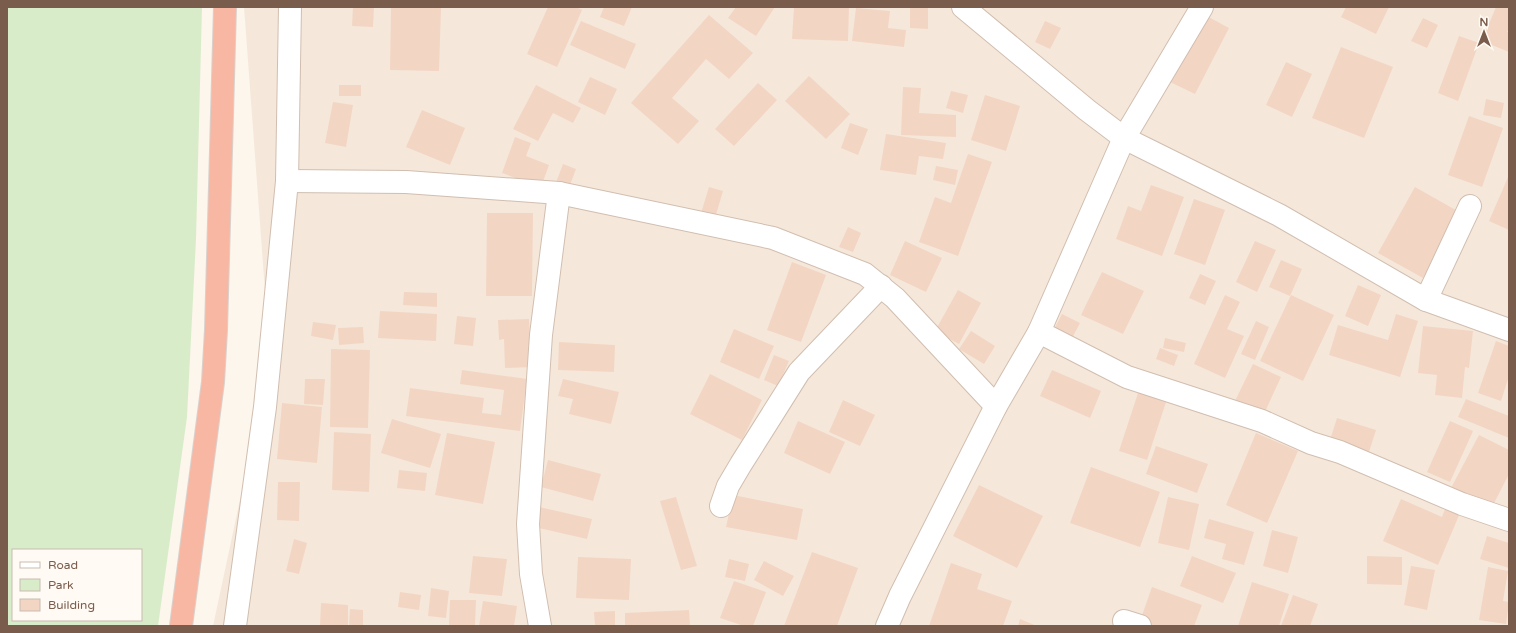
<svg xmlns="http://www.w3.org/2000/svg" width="1516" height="633" viewBox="0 0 1516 633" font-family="'Varela Round',sans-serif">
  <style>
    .residential { fill: #f5e8da }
    .green { fill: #d8ecc9; fill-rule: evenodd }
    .building { fill: #f3d5c3 }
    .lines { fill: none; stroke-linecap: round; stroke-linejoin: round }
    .minor-casing { stroke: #d1beb0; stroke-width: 24 }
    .highway-casing { stroke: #dad1cd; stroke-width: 24 }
    .minor { stroke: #fff; stroke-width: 22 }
    .highway { stroke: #f7b7a3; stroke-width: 22 }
  </style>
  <rect width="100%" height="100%" fill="#fdf6ec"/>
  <polygon class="residential" points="244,7 1509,7 1509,626 213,626 270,359"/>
  <path class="green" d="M7 7H202L196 239 187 417 158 626H7ZM13 550H141V620H13Z"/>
  <g class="building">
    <polygon points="353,7 374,7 373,27 352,26"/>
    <polygon points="391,7 441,7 439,71 390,70"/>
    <polygon points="548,7 576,7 582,10 557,67 527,54"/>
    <polygon points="604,7 632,7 624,26 600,17"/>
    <polygon points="736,7 775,7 756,36 728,18"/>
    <polygon points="794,7 849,7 848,41 792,39"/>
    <polygon points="910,7 928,7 928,29 910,28"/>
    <polygon points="1346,7 1389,7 1376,34 1341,17"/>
    <polygon points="1496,7 1509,7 1509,28 1507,32 1509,32 1509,52 1482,41"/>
    <polygon points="856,8 890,11 888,28 906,30 904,47 852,41"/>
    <polygon points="709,15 753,53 729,79 706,59 672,98 699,121 678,144 631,103"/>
    <polygon points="1205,15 1229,28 1195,94 1170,82"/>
    <polygon points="1423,18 1438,25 1427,48 1411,41"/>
    <polygon points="581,21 636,44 625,69 570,45"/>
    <polygon points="1045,21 1061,28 1050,49 1035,42"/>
    <polygon points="1459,36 1479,43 1458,101 1438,93"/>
    <polygon points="1341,47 1393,67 1364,138 1312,118"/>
    <polygon points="1286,62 1312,74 1292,117 1266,105"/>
    <polygon points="809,76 850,114 826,139 785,101"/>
    <polygon points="590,77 617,89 605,115 578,102"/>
    <polygon points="758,83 777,100 734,146 715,129"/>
    <rect x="339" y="85" width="22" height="11"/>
    <polygon points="536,85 581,108 573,123 553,113 538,141 513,129"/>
    <polygon points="903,87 921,88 919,113 956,115 956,137 901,135"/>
    <polygon points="951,91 968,95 963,113 946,108"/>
    <polygon points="985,95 1020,106 1006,151 971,140"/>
    <polygon points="1486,99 1504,103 1501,118 1483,115"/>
    <polygon points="333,102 353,105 346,147 325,143"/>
    <polygon points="422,110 465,128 450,165 406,147"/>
    <polygon points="1469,116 1503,128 1482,187 1448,175"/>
    <polygon points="850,123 868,129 858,155 841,148"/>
    <polygon points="886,134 946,143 943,159 919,156 916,175 880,170"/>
    <polygon points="515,137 531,143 526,156 549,165 541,187 502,173"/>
    <polygon points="968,154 992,162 958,256 919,242 935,197 951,203"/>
    <polygon points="563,164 576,169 567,193 554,188"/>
    <polygon points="936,166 958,170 955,185 933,180"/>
    <polygon points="1509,175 1509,230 1489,221"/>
    <polygon points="1151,185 1184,197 1162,256 1116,239 1128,206 1141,211"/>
    <polygon points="709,187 723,191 715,218 701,213"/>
    <polygon points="1415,187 1461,213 1423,278 1378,253"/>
    <polygon points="1194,199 1225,210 1205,265 1174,254"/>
    <polygon points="487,213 533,213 532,296 486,296"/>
    <polygon points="848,227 861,233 853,252 839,247"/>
    <polygon points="905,241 942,258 926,292 890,275"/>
    <polygon points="1255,241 1276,250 1257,292 1236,282"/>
    <polygon points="1281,260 1302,269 1290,296 1269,287"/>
    <polygon points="792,262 826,275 801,342 767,330"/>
    <polygon points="1102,272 1144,291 1123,334 1081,315"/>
    <polygon points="1200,274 1216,281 1205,305 1189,298"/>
    <polygon points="1358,285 1381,295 1368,326 1345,316"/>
    <polygon points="958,290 981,303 959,344 935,331"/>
    <polygon points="404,292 437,293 437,307 403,305"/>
    <polygon points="1225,295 1240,302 1227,329 1244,336 1225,378 1194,364"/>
    <polygon points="1291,295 1334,315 1303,381 1260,361"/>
    <polygon points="380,311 437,314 436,341 378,338"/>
    <polygon points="1062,314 1080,323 1068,346 1050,337"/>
    <polygon points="1396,314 1418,321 1400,377 1329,355 1338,325 1388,340"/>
    <polygon points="457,316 476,318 473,346 454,344"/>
    <polygon points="529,319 531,367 505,368 504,339 499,340 498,320"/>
    <polygon points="1256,321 1269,327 1255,360 1241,354"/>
    <polygon points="313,322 336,325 333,340 311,336"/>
    <polygon points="1423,326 1473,331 1469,368 1465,367 1462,398 1435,395 1437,375 1418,373"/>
    <polygon points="363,327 364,343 339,345 338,328"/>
    <polygon points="734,329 774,346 759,379 720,362"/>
    <polygon points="971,331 995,346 984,364 959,349"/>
    <polygon points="1165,338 1186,343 1184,352 1163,348"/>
    <polygon points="1496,341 1509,346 1509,376 1501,401 1478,393"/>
    <polygon points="559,342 615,345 614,372 558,370"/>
    <polygon points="1160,348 1178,355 1174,366 1156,359"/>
    <polygon points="331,349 370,350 368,428 330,427"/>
    <polygon points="774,355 789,361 778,386 764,380"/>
    <polygon points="1253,364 1281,377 1263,416 1234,403"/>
    <polygon points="462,370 527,379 520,431 406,416 410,388 484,398 482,413 501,415 504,390 460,384"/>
    <polygon points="1052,370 1101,391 1090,418 1040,396"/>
    <polygon points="710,374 762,400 742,440 690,414"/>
    <polygon points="305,379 325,379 323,405 304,404"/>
    <polygon points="563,379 619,392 611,424 569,414 573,399 558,396"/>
    <polygon points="1140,387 1168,396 1147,460 1119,451"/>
    <polygon points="1466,399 1509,416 1509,438 1458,417"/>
    <polygon points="843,400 875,415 860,446 829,432"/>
    <polygon points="282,403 322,407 317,463 277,459"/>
    <polygon points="1337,418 1376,430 1369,452 1330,440"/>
    <polygon points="392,419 441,434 430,468 381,453"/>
    <polygon points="798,421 845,442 830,474 784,453"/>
    <polygon points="1450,421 1473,431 1450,482 1427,472"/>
    <polygon points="334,432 371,434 369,492 332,490"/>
    <polygon points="447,433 495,442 483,504 435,495"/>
    <polygon points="1256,433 1298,451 1267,523 1226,505"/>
    <polygon points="1479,435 1509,450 1509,474 1490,511 1450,490"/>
    <polygon points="1156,446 1208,464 1197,493 1146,474"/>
    <polygon points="548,460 601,474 593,501 541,487"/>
    <polygon points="1091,467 1160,492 1140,547 1070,523"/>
    <polygon points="399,470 427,473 425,491 397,488"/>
    <polygon points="278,482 300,482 299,521 277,520"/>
    <polygon points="979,485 1043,516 1017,568 953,536"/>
    <polygon points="733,495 803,509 797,540 726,527"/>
    <polygon points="676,497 697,566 681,570 660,501"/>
    <polygon points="1168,497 1199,504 1189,550 1158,543"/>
    <polygon points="1401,499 1442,517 1446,507 1460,513 1438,565 1383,541"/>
    <polygon points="535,506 592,519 587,539 530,526"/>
    <polygon points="1209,519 1254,532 1244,565 1222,559 1226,544 1204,538"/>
    <polygon points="1272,530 1298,537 1288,573 1263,566"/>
    <polygon points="1487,536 1509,543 1509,568 1480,559"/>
    <polygon points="294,539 307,543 299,574 286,571"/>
    <polygon points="812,552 858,568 837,626 784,626"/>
    <polygon points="473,556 507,559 502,596 469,593"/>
    <polygon points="1192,556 1236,573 1223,603 1180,586"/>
    <polygon points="1367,556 1402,557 1402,585 1367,584"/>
    <polygon points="578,557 631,559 629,600 576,598"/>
    <polygon points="729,559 749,564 745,581 725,577"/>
    <polygon points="764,561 794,576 783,596 754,580"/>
    <polygon points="951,563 982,574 977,589 1012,601 1003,626 929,626"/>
    <polygon points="1411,566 1435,570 1427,610 1404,605"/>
    <polygon points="1488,567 1508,571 1503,601 1509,602 1506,624 1479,620"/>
    <polygon points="734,581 766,592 753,626 744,626 720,618"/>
    <polygon points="1252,582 1289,594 1279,626 1238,626"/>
    <polygon points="1152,587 1202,605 1194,626 1143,626 1139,624"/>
    <polygon points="431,588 449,591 446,618 428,616"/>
    <polygon points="400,592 421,595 419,610 398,607"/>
    <polygon points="1293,595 1318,604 1310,626 1281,626"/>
    <polygon points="450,600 476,600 475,626 449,626"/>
    <polygon points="483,601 517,606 514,626 479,626"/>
    <polygon points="321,603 348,605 348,626 320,626"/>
    <polygon points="350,609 363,610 363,626 349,626"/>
    <polygon points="689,610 690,626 625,626 625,613"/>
    <polygon points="615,611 615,625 595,626 594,612"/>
    <polygon points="1020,619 1037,626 1018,626"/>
  </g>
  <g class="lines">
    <g class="minor-casing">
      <g id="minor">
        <polyline points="963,7 1087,110 1124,138 1202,7"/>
        <polyline points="287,181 406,182 559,193 773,238 865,274 895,298 996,406"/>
        <polyline points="1426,300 1470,206"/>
        <polyline points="1039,332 1127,377 1262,421 1311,443 1340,452 1462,504 1509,520"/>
        <polyline points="721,506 728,486 741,464 799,372 881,286"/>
        <polyline points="1124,621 1140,626"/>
        <polyline points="235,626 265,407 287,181 290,7"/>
        <polyline points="540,626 531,574 528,524 541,335 559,193"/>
        <polyline points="887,626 900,596 996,406 1039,332 1124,138 1279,215 1426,300 1509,330"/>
      </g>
    </g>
    <g class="highway-casing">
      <polyline id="highway" points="181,626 213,382 216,330 225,7"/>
    </g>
    <use href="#minor" class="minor"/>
    <use href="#highway" class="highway"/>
  </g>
  <rect width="1516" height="633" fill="none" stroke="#7a5c4d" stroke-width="16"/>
  <rect x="12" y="549" width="130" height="72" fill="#fffaf3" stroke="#cabbb1"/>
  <rect x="20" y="562" width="20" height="6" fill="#ffffff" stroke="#cabbb1"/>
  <text x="48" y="569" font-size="12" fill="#7a5c4d">Road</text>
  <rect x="20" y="579" width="20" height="12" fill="#d8ecc9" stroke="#cabbb1"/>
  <text x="48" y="589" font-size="12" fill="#7a5c4d">Park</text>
  <rect x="20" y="599" width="20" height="12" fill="#f3d5c3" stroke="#cabbb1"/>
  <text x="48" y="609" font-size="12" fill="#7a5c4d">Building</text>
  <g transform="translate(1484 32)" stroke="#fffaf3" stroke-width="3" paint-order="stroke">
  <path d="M0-3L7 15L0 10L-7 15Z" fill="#7a5c4d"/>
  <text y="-6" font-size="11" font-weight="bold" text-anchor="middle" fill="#7a5c4d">N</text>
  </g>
</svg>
